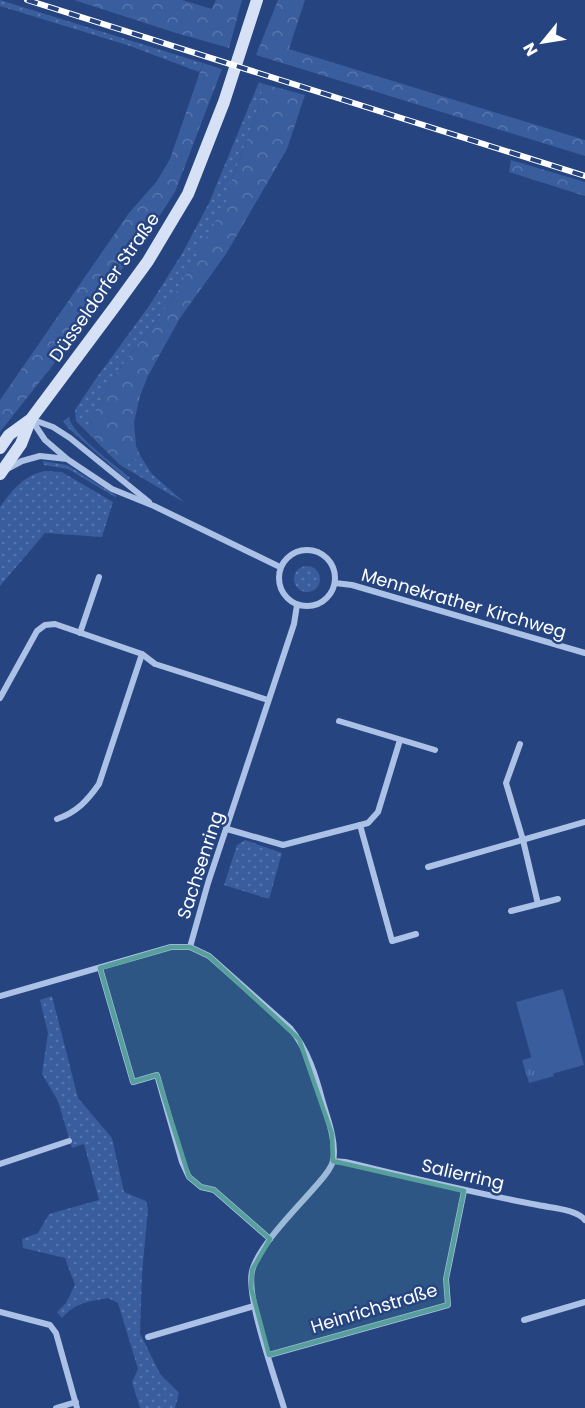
<svg xmlns="http://www.w3.org/2000/svg" width="585" height="1408" viewBox="0 0 585 1408" font-family="Poppins,sans-serif">
  <style>
    .grass { fill: url(#grass-dots) }
    .forest { fill: url(#forest-crowns) }
    .park { fill: url(#park-tufts) }
    .garden { fill: #3a5d9e }
    .lines { fill: none; stroke-linecap: round; stroke-linejoin: round }
    .street { stroke: #acc1e6; stroke-width: 6 }
    .secondary { stroke: #d6e1f6; stroke-width: 12 }
    .rail-casing { stroke: #fff; stroke-width: 6 }
    .rail { stroke: #254480; stroke-width: 4; stroke-dasharray: 11; stroke-linecap: butt }
    .marked { fill: #579f9a; fill-opacity: 0.2; stroke: #579f9a; stroke-width: 4.5; stroke-linejoin: round }
    .labels { text-anchor: middle; dominant-baseline: central; stroke-width: 5; stroke-linejoin: round; paint-order: stroke }
    .street-label { font-size: 18px; fill: #fff; stroke: #254480 }
  </style>
  <defs>
    <pattern id="grass-dots" width="8" height="8" patternUnits="userSpaceOnUse" patternTransform="scale(1.5)"><rect width="8" height="8" fill="#3a5d9e"/><path d="M2 2h.1M6 6h.1" fill="none" stroke="#5875ad" stroke-width="1.8" stroke-linecap="round"/></pattern>
    <pattern id="forest-crowns" width="20" height="18" patternUnits="userSpaceOnUse" patternTransform="scale(1.5)"><rect width="20" height="18" fill="#3a5d9e"/><path d="M2 6a3 3 0 1 1 6 0M12 15a3 3 0 1 1 6 0" fill="none" stroke="#5875ad"/></pattern>
    <pattern id="park-tufts" width="24" height="20" patternUnits="userSpaceOnUse" patternTransform="scale(1.5)"><rect width="24" height="20" fill="#3a5d9e"/><path d="M3 7l-1-3M5 7V3M7 7l1-3M15 17l-1-3M17 17v-4M19 17l1-3" fill="none" stroke="#5875ad"/></pattern>
  </defs>
  <rect width="100%" height="100%" fill="#254480"/>
  <g class="grass">
    <polygon points="0,0 203,63 199,72 130,46 0,6"/>
    <polygon points="259,82 264,84 255,118 231,182 227,202 171,301 111,380 90,421 95,440 76,421 75,410 95,380 149,306 183,252 209,203"/>
    <path d="M69 417C72 435 116 465 130 478L128 481 67 427 63 421Z"/>
    <polygon points="141,457 152,474 185,503 120,465"/>
    <polygon points="43,461 67,465 117,496 115,497 68,469 44,465"/>
    <path d="M45 471 62 472 113 502 102 537 45 533 0 586V507C12 490 24 475 45 471Z"/>
    <circle cx="307" cy="579" r="13"/>
    <polygon points="245,840 282,853 269,899 224,885 237,845"/>
    <path d="M52 996 78 1098 112 1138 124 1192 146 1201 148 1209 142 1273 140 1333 160 1374 179 1393 175 1408H140L132 1382 138 1369 118 1303 108 1298C88 1302 76 1302 62 1318L57 1312 66 1303 75 1285 65 1258 23 1248 22 1239 38 1233 49 1214 99 1200 84 1144 72 1148 58 1101 42 1074 48 1033 40 1000Z"/>
  </g>
  <g class="forest">
    <polygon points="74,0 182,0 212,9 216,0 242,0 229,48 176,33"/>
    <polygon points="278,0 305,0 289,49 585,140 585,156 256,55"/>
    <polygon points="203,63 222,69 175,192 153,226 53,365 0,432 0,400 129,213 157,181 170,159"/>
    <polygon points="264,84 305,95 287,149 226,254 180,318 148,376 140,396 134,422 136,446 141,457 120,465 95,440 90,421 111,380 171,301 226,202 231,182 255,118"/>
    <polygon points="511,160 585,182 585,196 509,172"/>
  </g>
  <polygon class="park" points="545,1054 548,1054 554,1076 529,1083 522,1060"/>
  <polygon class="garden" points="563,989 584,1065 537,1078 516,1002"/>
  <g class="lines">
    <g class="street">
      <polyline points="31,419 53,427 70,438 149,502"/>
      <polyline points="31,419 45,440 66,458"/>
      <polyline points="7,469 22,461 40,456 67,459 112,489 154,506 280,567"/>
      <circle cx="307" cy="578" r="28"/>
      <polyline points="335,583 352,585 585,653"/>
      <polyline points="80,633 99,577"/>
      <polyline points="0,698 37,631 45,625 55,624 142,654 155,664 268,700"/>
      <polyline points="339,721 435,750"/>
      <polyline points="520,744 506,783 523,840 538,904"/>
      <path d="M57 819C77 812 87 801 99 784L142 654"/>
      <polyline points="360,825 392,941 416,934"/>
      <polyline points="227,829 283,845 368,823 378,812 400,740"/>
      <polyline points="428,867 585,822"/>
      <polyline points="511,911 558,899"/>
      <polyline points="190,947 208,883 294,624 297,605"/>
      <polyline points="100,968 133,1082 157,1075 182,1162 189,1177 201,1187 214,1190 270,1239"/>
      <path d="M0 996 171 947H190L209 956 290 1028C308 1050 316 1076 323 1103 328 1119 337 1144 333 1161 331 1170 321 1180 315 1187 297 1208 259 1245 252 1271 246 1298 275 1378 284 1408"/>
      <path d="M333 1161 345 1162C409 1177 473 1193 538 1205 551 1208 576 1209 585 1220"/>
      <polyline points="0,1164 69,1141"/>
      <polyline points="0,1312 50,1325 56,1333 77,1408"/>
      <polyline points="524,1320 585,1302"/>
      <polyline points="148,1337 254,1306"/>
      <polyline points="269,1355 448,1305 446,1279 464,1191"/>
      <polyline points="56,1408 76,1402"/>
    </g>
    <g class="secondary">
      <polyline points="0,448 9,435 31,419 116,305 148,261 188,194 224,102 257,0"/>
      <polyline points="0,474 21,444 30,421"/>
    </g>
    <g class="rail-casing">
      <polyline id="rail" points="27,0 585,176"/>
    </g>
    <use href="#rail" class="rail"/>
  </g>
  <path class="marked" d="M171 947H190L209 956 299 1039 332 1134 333 1161 464 1191 446 1279 448 1305 269 1355 251 1288 252 1270 270 1239 214 1190 201 1187 189 1177 157 1075 133 1082 100 968Z"/>
  <g class="labels">
    <g class="street-label">
      <text transform="translate(104 287) rotate(-55)">Düsseldorfer Straße</text>
      <text transform="translate(464 603) rotate(16)">Mennekrather Kirchweg</text>
      <text transform="translate(200 865) rotate(-72)">Sachsenring</text>
      <text transform="translate(463 1174) rotate(13)">Salierring</text>
      <text transform="translate(374 1308) rotate(-17)">Heinrichstraße</text>
    </g>
  </g>
  <g transform="translate(543 42) rotate(240)" stroke="#254480" stroke-width="4.5" paint-order="stroke">
  <path d="M0-4.5L10 22L0 15L-10 22Z" fill="#ffffff"/>
  <text y="-9" font-size="16" font-weight="bold" text-anchor="middle" fill="#ffffff">N</text>
  </g>
</svg>
